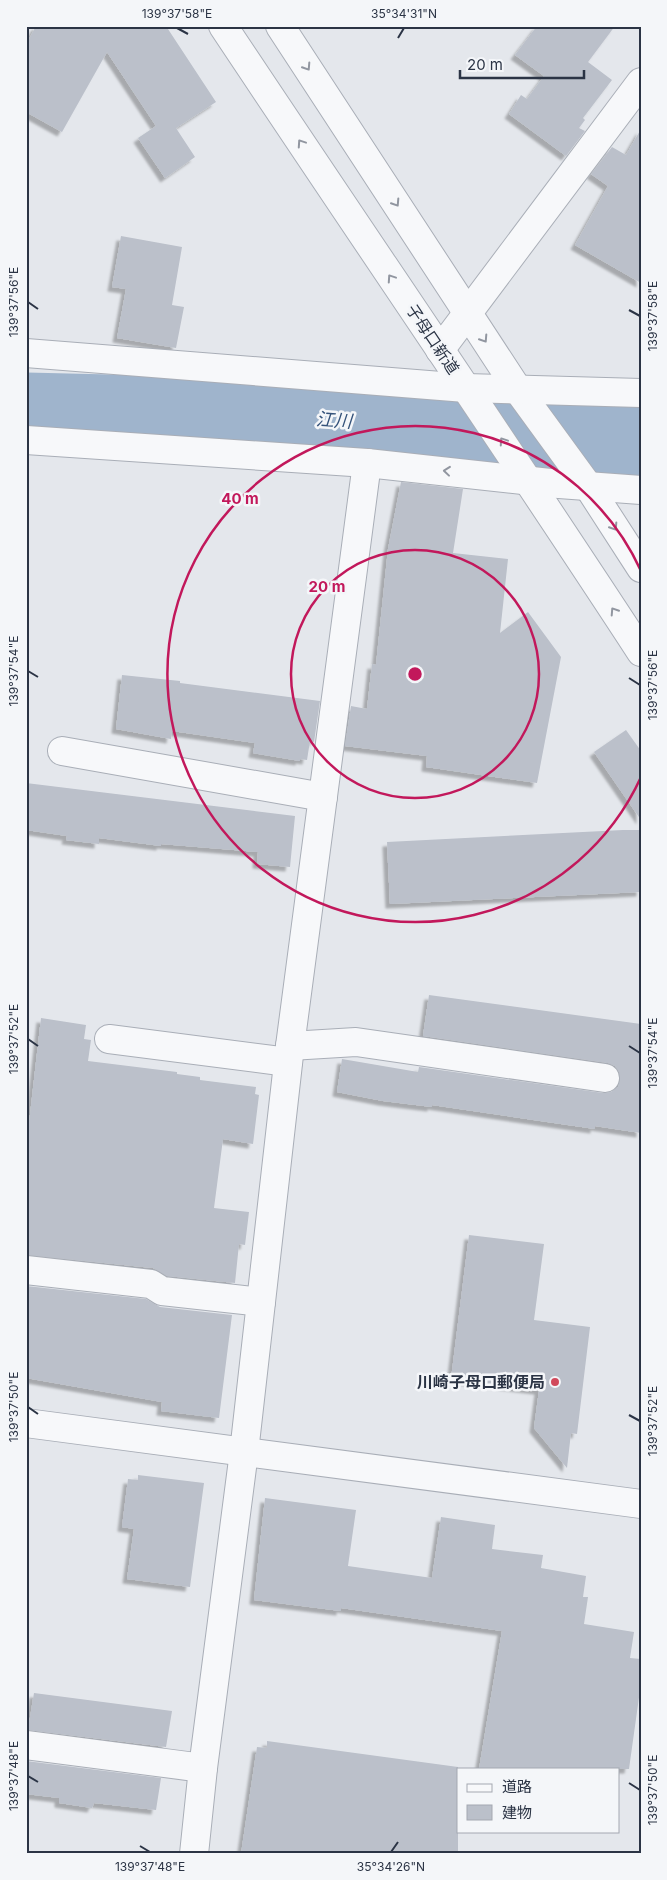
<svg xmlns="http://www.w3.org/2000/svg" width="667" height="1880" viewBox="0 0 667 1880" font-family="Inter,'Noto Sans JP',sans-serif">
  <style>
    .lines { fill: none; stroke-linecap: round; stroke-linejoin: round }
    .river { stroke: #9fb4cc; stroke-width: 75 }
    .building { fill: #bbc0ca; filter: url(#shadow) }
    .minor-casing { stroke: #a9aeb7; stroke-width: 30 }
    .minor { stroke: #f7f8fa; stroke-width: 28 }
    .oneway { stroke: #9196a0 }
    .ticks { fill: none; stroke: #2b3445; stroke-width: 2 }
    .ring { fill: none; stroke: #c2185b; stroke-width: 2.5 }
    .poi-dot { fill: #d1495b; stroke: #f4f6f9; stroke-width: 2 }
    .labels { text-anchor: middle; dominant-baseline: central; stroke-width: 5; stroke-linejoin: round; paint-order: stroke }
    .street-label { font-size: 16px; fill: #2b3445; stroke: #f4f6f9 }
    .poi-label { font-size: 16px; font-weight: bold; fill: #2b3445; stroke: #f4f6f9; text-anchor: end }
    .water-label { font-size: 18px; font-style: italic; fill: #34527a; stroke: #f4f6f9 }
    .centre { fill: #c2185b; stroke: #f4f6f9; stroke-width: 2.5 }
    .ring-label { font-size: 15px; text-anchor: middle; font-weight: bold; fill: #c2185b; stroke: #f4f6f9; stroke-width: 5; stroke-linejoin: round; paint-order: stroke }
    .neatline { fill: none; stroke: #2b3445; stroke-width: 2 }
    .ticks-label { font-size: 12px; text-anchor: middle; fill: #2b3445 }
  </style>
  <defs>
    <filter id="shadow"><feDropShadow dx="-4.5" dy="4.5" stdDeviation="1" flood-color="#0004"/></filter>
  </defs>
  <rect width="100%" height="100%" fill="#e4e7ec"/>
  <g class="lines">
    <polyline class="river" points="26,410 275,416 641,439"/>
  </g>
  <g class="building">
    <polygon points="36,26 166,26 216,102 176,128 195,157 165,178 138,138 156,126 107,52 62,132 26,112 26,45"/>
    <polygon points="537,26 615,26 588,62 612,80 583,118 585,120 579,128 585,131 566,156 509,114 521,95 527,99 544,76 515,55"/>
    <polygon points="641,129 641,283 575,245 608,186 591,174 612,147 626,155"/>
    <polygon points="121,236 182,247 172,305 184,307 176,348 117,338 126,289 112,287"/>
    <polygon points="401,482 463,489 453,553 508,559 500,633 528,612 561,657 537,783 426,767 427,756 345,746 351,706 367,709 372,664 376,665 388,549"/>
    <polygon points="122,675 180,681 180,683 320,701 314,742 310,741 307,760 300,759 300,761 253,753 255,743 172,731 171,739 116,729"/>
    <polygon points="626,730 641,751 641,820 594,752"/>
    <polygon points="26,783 295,816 290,867 257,864 258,852 161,844 161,846 99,838 99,844 66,840 67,836 26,830"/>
    <polygon points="623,830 641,830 641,892 390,904 387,842"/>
    <polygon points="429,995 641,1024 641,1133 595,1126 595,1129 432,1105 432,1107 383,1101 337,1092 342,1059 418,1072 419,1067 603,1093 611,1092 618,1087 620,1080 619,1072 615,1066 608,1063 423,1036"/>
    <polygon points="41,1018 86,1025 84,1039 91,1040 88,1061 177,1072 177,1074 200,1077 200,1080 256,1087 255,1094 259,1095 253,1144 223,1139 214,1208 249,1212 245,1245 239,1244 235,1283 167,1276 153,1268 26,1255 27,1141"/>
    <polygon points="469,1235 544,1244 534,1320 590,1327 577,1434 571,1433 567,1468 534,1428 539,1390 451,1379"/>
    <polygon points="26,1286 146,1299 160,1307 232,1315 219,1418 161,1411 162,1402 26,1378"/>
    <polygon points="138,1475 204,1483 190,1587 127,1579 134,1529 122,1527 128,1479 138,1480"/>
    <polygon points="265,1498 356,1510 348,1566 432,1578 441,1517 495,1525 492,1549 543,1555 541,1568 586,1576 583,1597 588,1597 584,1624 634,1632 630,1658 641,1659 641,1683 629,1769 479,1769 502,1631 341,1608 341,1611 254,1600"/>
    <polygon points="34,1693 172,1711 166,1747 28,1730"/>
    <polygon points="267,1741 458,1767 458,1854 241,1854 257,1747 267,1748"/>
    <polygon points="26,1761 161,1778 156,1810 94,1803 92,1808 59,1803 59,1798 26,1794"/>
  </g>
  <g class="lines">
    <g class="minor-casing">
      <g id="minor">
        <path d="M223 26C362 235 504 442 641 652"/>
        <polyline points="280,26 518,390 588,486 641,568"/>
        <polyline points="440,350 641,82"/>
        <polyline points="26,353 466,388 641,393"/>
        <polyline points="26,440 367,463 559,484 641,490"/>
        <polyline points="62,751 323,797"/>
        <polyline points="109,1039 288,1062"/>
        <polyline points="290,1046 356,1042 605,1078"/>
        <polyline points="26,1270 151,1284 162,1291 261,1302"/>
        <polyline points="26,1423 641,1504"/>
        <polyline points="26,1745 203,1768"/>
        <polyline points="194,1854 203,1768 244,1452 290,1046 367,463"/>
      </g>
    </g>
    <use href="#minor" class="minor"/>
  </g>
  <defs><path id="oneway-chevron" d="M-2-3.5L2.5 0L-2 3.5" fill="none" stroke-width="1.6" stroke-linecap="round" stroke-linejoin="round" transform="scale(1.25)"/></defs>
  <g class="oneway">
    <use href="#oneway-chevron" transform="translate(307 67) rotate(57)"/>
    <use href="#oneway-chevron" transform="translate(301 143) rotate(-124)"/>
    <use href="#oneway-chevron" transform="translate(396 203) rotate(57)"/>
    <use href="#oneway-chevron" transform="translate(391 278) rotate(-124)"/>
    <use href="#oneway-chevron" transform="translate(484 339) rotate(57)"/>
    <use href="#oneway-chevron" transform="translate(503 441) rotate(-124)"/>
    <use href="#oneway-chevron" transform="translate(447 471) rotate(-174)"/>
    <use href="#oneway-chevron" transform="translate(614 527) rotate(57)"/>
    <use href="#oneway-chevron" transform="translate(614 611) rotate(-123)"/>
  </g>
  <path class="ticks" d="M177 28 188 34M398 38 404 28M28 302 38 309M629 310 640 316M28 671 38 677M629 678 640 685M28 1039 38 1046M629 1046 640 1053M28 1407 38 1414M629 1415 640 1421M28 1776 38 1782M629 1783 640 1790M140 1846 150 1852M391 1852 398 1842"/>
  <g class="ring">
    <circle cx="415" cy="674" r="124"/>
    <path d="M641 777A248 248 0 1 1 641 571"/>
  </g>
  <circle class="poi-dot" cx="555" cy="1382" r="5"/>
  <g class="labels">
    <g class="street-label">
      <text transform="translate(433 339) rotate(56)">子母口新道</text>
    </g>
    <g class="poi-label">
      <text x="545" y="1382">川崎子母口郵便局</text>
    </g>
    <g class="water-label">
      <text transform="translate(334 420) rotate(4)">江川</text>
    </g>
  </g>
  <circle cx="415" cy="674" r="8" class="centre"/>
  <g class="ring-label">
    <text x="240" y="504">40 m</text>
    <text x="327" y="592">20 m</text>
  </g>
  <rect width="667" height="1880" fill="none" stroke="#f4f6f9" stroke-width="55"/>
  <rect x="457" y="1768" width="162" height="65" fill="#f4f6f9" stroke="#a4a8b1"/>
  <rect x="467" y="1784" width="25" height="8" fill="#f7f8fa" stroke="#a4a8b1"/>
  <text x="502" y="1792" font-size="15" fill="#2b3445">道路</text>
  <rect x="467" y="1805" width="25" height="15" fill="#bbc0ca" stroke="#a4a8b1"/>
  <text x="502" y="1818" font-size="15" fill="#2b3445">建物</text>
  <path d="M460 70v8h124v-8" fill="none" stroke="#2b3445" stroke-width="2.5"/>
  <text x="467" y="70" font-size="15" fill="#2b3445" stroke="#f4f6f9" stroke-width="4" paint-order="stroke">20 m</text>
  <rect x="28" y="28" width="612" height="1824" class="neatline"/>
  <g class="ticks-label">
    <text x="177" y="18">139°37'58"E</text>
    <text x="404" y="18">35°34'31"N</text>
    <text transform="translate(14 302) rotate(-90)" y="4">139°37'56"E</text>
    <text transform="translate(653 316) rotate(-90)" y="4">139°37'58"E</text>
    <text transform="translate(14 671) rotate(-90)" y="4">139°37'54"E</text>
    <text transform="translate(653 685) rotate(-90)" y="4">139°37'56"E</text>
    <text transform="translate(14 1039) rotate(-90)" y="4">139°37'52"E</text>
    <text transform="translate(653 1053) rotate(-90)" y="4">139°37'54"E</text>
    <text transform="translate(14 1407) rotate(-90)" y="4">139°37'50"E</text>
    <text transform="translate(653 1421) rotate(-90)" y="4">139°37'52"E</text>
    <text transform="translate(14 1776) rotate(-90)" y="4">139°37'48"E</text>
    <text transform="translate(653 1790) rotate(-90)" y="4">139°37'50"E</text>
    <text x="150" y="1871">139°37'48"E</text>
    <text x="391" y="1871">35°34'26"N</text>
  </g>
</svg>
